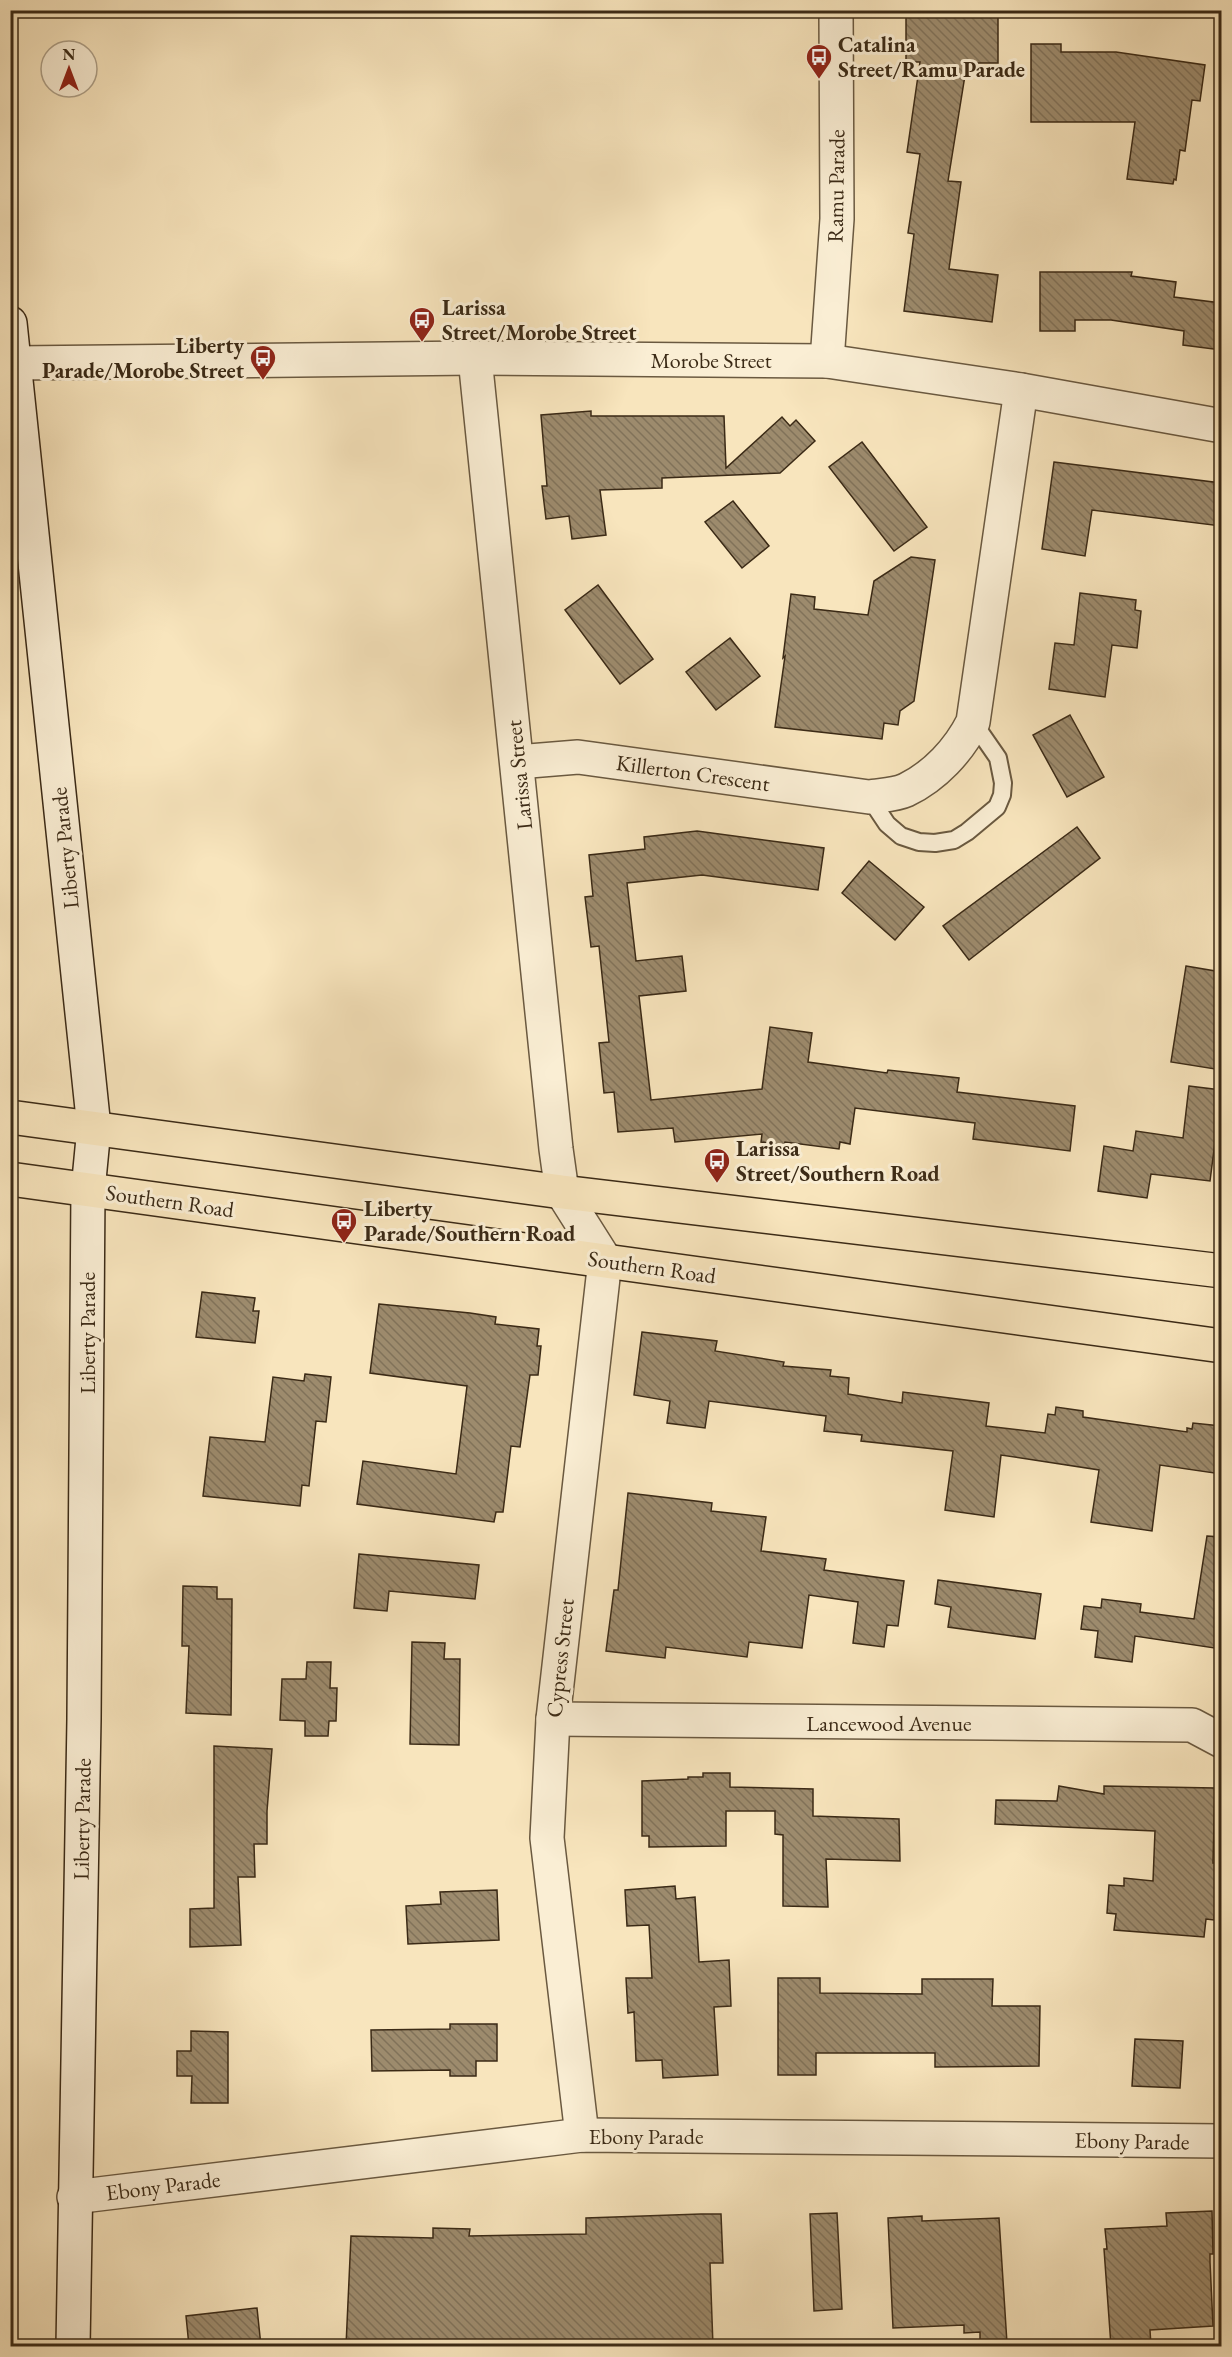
<svg xmlns="http://www.w3.org/2000/svg" width="1232" height="2357" viewBox="0 0 1232 2357" font-family="'EB Garamond',serif">
  <style>
    .building { fill: url(#building-back-hatch); stroke: #3b2a16; stroke-width: 1.5 }
    .lines { fill: none; stroke-linecap: round; stroke-linejoin: round }
    .lane-casing { stroke: #6a5940; stroke-width: 20 }
    .street-casing { stroke: #6a5940; stroke-width: 36 }
    .secondary-casing { stroke: #3b2a16; stroke-width: 36 }
    .primary-casing { stroke: #3b2a16; stroke-width: 36 }
    .lane { stroke: #faeed4; stroke-width: 16 }
    .street { stroke: #faeed4; stroke-width: 33 }
    .secondary { stroke: #faeed4; stroke-width: 33 }
    .primary { stroke: #f8e5bd; stroke-width: 33 }
    .labels { text-anchor: middle; dominant-baseline: central; stroke-width: 6; stroke-linejoin: round; paint-order: stroke }
    .poi-label { font-size: 22px; font-weight: bold; fill: #3b2a16; stroke: #faeed4; text-anchor: start }
    .street-label { font-size: 22px; fill: #3b2a16; stroke: #faeed4 }
  </style>
  <defs>
    <pattern id="building-back-hatch" width="6" height="6" patternUnits="userSpaceOnUse" patternTransform="scale(1.5)"><rect width="6" height="6" fill="#9d8b6d"/><path d="M-1 5l2 2M0 0l6 6M5-1l2 2" fill="none" stroke="#817259"/></pattern>
  </defs>
  <rect width="100%" height="100%" fill="#f8e5bd"/>
  <filter id="stains"><feTurbulence type="fractalNoise" baseFrequency=".00333" numOctaves="4"/><feColorMatrix values="0 0 0 0 .2 0 0 0 0 .09 0 0 0 0 .02 0 0 0 .5 -.17"/></filter>
  <radialGradient id="worn" r=".72"><stop offset=".6" stop-color="#630" stop-opacity="0"/><stop offset="1" stop-color="#630" stop-opacity=".3"/></radialGradient>
  <g class="building">
    <polygon points="930,10 998,10 998,63 967,63 948,181 961,182 949,269 998,275 992,322 904,311 914,234 908,233 920,154 907,152 920,62 906,62 906,14 930,14"/>
    <polygon points="1031,44 1061,44 1061,52 1116,52 1205,65 1200,101 1192,100 1185,151 1180,150 1176,180 1174,179 1173,184 1127,179 1135,122 1031,122"/>
    <polygon points="1040,272 1132,272 1131,276 1176,282 1174,297 1221,303 1221,350 1183,345 1184,331 1111,320 1075,320 1075,331 1040,331"/>
    <polygon points="591,411 591,416 724,416 726,468 782,417 790,426 796,420 815,441 780,473 662,478 662,488 600,490 606,535 572,539 569,516 546,519 542,486 547,486 541,415"/>
    <polygon points="862,442 927,527 894,551 829,467"/>
    <polygon points="1054,462 1221,483 1221,526 1092,510 1085,556 1042,549"/>
    <polygon points="733,501 769,546 742,568 705,522"/>
    <polygon points="911,557 935,560 914,701 900,711 898,725 884,723 882,739 775,727 785,656 783,658 791,594 815,597 814,609 868,615 874,581"/>
    <polygon points="598,585 653,659 620,684 565,610"/>
    <polygon points="1080,593 1136,600 1135,610 1141,611 1137,648 1112,645 1105,697 1049,689 1055,643 1074,645"/>
    <polygon points="730,638 760,676 716,710 686,672"/>
    <polygon points="1070,715 1104,777 1067,797 1033,735"/>
    <polygon points="1077,827 1100,858 969,960 943,926"/>
    <polygon points="697,831 824,848 818,890 702,875 627,883 636,961 682,956 686,991 639,996 651,1100 762,1089 770,1027 812,1033 808,1062 887,1073 888,1070 959,1078 957,1092 1075,1106 1070,1151 973,1139 975,1123 855,1108 850,1144 840,1142 839,1149 785,1142 784,1145 761,1142 762,1134 675,1142 673,1128 618,1132 614,1092 604,1093 599,1043 609,1042 599,946 591,947 585,897 593,896 589,855 645,849 644,837"/>
    <polygon points="869,861 924,907 895,940 842,893"/>
    <polygon points="1186,966 1221,972 1221,1024 1215,1069 1171,1062"/>
    <polygon points="1189,1086 1221,1090 1221,1143 1215,1142 1210,1181 1151,1174 1147,1198 1098,1191 1104,1146 1133,1151 1136,1131 1183,1138"/>
    <polygon points="202,1292 255,1298 253,1311 259,1311 255,1343 196,1337"/>
    <polygon points="379,1304 470,1313 496,1317 495,1324 539,1329 537,1346 541,1346 538,1375 530,1375 520,1447 511,1446 503,1512 496,1512 494,1522 357,1504 363,1461 456,1474 467,1386 370,1373"/>
    <polygon points="642,1332 717,1341 715,1351 784,1362 783,1366 831,1370 830,1376 849,1378 848,1394 902,1403 903,1392 989,1403 986,1426 1045,1433 1048,1414 1055,1415 1056,1407 1083,1411 1083,1417 1187,1432 1187,1428 1192,1429 1193,1423 1221,1426 1221,1474 1160,1465 1152,1531 1091,1522 1099,1470 1001,1455 994,1517 945,1510 953,1451 861,1441 862,1435 824,1431 826,1416 709,1401 705,1428 667,1423 670,1401 634,1395"/>
    <polygon points="305,1374 331,1377 326,1422 316,1421 309,1486 302,1485 300,1506 203,1496 210,1437 265,1442 273,1377 304,1381"/>
    <polygon points="628,1493 712,1503 711,1511 766,1517 761,1551 826,1559 824,1570 904,1581 898,1626 887,1625 884,1647 853,1643 858,1602 809,1595 802,1648 749,1642 747,1657 666,1647 665,1658 606,1651 614,1590 618,1590"/>
    <polygon points="1207,1536 1221,1537 1221,1649 1135,1636 1132,1662 1095,1657 1098,1631 1081,1629 1084,1606 1101,1608 1102,1599 1141,1604 1140,1612 1194,1619"/>
    <polygon points="359,1554 479,1565 475,1599 389,1591 387,1611 354,1608"/>
    <polygon points="938,1580 1041,1594 1035,1639 948,1627 951,1607 935,1604"/>
    <polygon points="183,1586 217,1587 217,1599 232,1599 231,1715 186,1713 189,1646 182,1646"/>
    <polygon points="412,1642 445,1643 444,1659 460,1659 459,1745 410,1744"/>
    <polygon points="307,1662 331,1662 330,1688 337,1688 336,1721 329,1721 328,1736 305,1736 305,1721 280,1720 282,1679 306,1679"/>
    <polygon points="214,1746 272,1749 267,1811 267,1844 254,1844 255,1877 238,1877 241,1945 190,1947 190,1909 214,1908"/>
    <polygon points="703,1773 730,1773 730,1787 813,1789 813,1816 899,1819 900,1861 826,1859 828,1907 783,1906 783,1835 775,1834 775,1811 726,1811 726,1846 649,1847 649,1836 642,1836 642,1781 688,1779 688,1777 703,1777"/>
    <polygon points="1059,1786 1104,1794 1104,1786 1215,1788 1213,1863 1221,1863 1214,1920 1206,1919 1204,1937 1114,1930 1116,1914 1107,1913 1109,1885 1124,1886 1124,1878 1153,1881 1155,1831 995,1824 996,1800 1057,1801"/>
    <polygon points="675,1886 676,1899 695,1897 699,1962 729,1960 731,2006 714,2007 718,2075 663,2078 662,2060 636,2061 634,2012 628,2013 626,1978 652,1978 649,1925 627,1926 625,1890"/>
    <polygon points="497,1890 499,1940 408,1944 406,1906 441,1904 440,1892"/>
    <polygon points="778,1978 820,1978 820,1993 922,1994 922,1979 993,1979 992,2006 1040,2006 1039,2066 935,2067 935,2053 816,2053 816,2075 778,2075"/>
    <polygon points="450,2024 497,2024 497,2061 476,2061 476,2076 450,2076 450,2070 372,2071 371,2030 450,2029"/>
    <polygon points="191,2031 228,2032 228,2103 191,2103 192,2076 177,2076 177,2051 191,2051"/>
    <polygon points="1135,2039 1183,2041 1180,2088 1132,2086"/>
    <polygon points="1212,2211 1213,2254 1210,2254 1210,2262 1213,2326 1150,2330 1151,2346 1111,2346 1104,2249 1107,2249 1105,2229 1167,2226 1166,2213"/>
    <polygon points="837,2213 842,2309 814,2311 810,2214"/>
    <polygon points="701,2214 721,2214 723,2263 710,2263 713,2346 511,2346 400,2341 400,2346 346,2346 351,2236 433,2238 433,2228 470,2229 469,2236 586,2234 586,2218"/>
    <polygon points="922,2216 922,2221 999,2218 1007,2343 980,2344 980,2332 964,2333 964,2325 893,2328 888,2218"/>
    <polygon points="257,2308 261,2346 189,2346 186,2316"/>
  </g>
  <g class="lines">
    <g class="lane-casing">
      <polyline id="lane" points="869,797 887,824 901,836 919,842 935,843 954,840 967,832 997,807 1002,795 1003,783 998,758 973,722"/>
    </g>
    <g class="street-casing">
      <g id="street">
        <polyline points="475,358 556,1149 562,1192 605,1260 553,1719 547,1838 582,2135"/>
        <polyline points="827,361 837,219 836,10"/>
        <polyline points="15,363 475,358 827,361 1021,390 1222,426"/>
        <path d="M517 762 578 757 869 797C881 795 895 795 906 790 935 776 959 750 973 722L1021 390"/>
        <polyline points="553,1719 1192,1725 1222,1741"/>
        <polyline points="74,2197 582,2135 1222,2141"/>
      </g>
    </g>
    <g class="secondary-casing">
      <polyline id="secondary" points="10,323 94,1128 88,1190 84,1719 73,2346"/>
    </g>
    <g class="primary-casing">
      <g id="primary">
        <polyline points="10,1117 562,1192 1222,1271"/>
        <polyline points="10,1179 1222,1346"/>
      </g>
    </g>
    <use href="#lane" class="lane"/>
    <use href="#street" class="street"/>
    <use href="#secondary" class="secondary"/>
    <use href="#primary" class="primary"/>
  </g>
  <defs>
    <g id="bus-pin" transform="scale(1.35)"><path d="M0 17L-7.5 6A9.5 9.5 0 1 1 7.5 6Z" fill="#8f2418" stroke="#faeed4"/><path d="M-5-6H5V4H4V6H2V4H-2V6H-4V4H-5ZM-3.5-4V0h7V-4ZM-3.5 1.2v1.5H-2V1.2ZM2 1.2v1.5H3.5V1.2Z" fill="#fff"/></g>
  </defs>
  <g fill-rule="evenodd">
    <use href="#bus-pin" x="819" y="57"/>
    <use href="#bus-pin" x="422" y="320"/>
    <use href="#bus-pin" x="263" y="358"/>
    <use href="#bus-pin" x="717" y="1161"/>
    <use href="#bus-pin" x="344" y="1221"/>
  </g>
  <g class="labels">
    <g class="poi-label">
      <text x="838" y="44">Catalina<tspan x="838" dy="25">Street/Ramu Parade</tspan></text>
      <text x="442" y="307">Larissa<tspan x="442" dy="25">Street/Morobe Street</tspan></text>
      <text x="244" y="345" text-anchor="end">Liberty<tspan x="244" dy="25">Parade/Morobe Street</tspan></text>
      <text x="736" y="1148">Larissa<tspan x="736" dy="25">Street/Southern Road</tspan></text>
      <text x="364" y="1208">Liberty<tspan x="364" dy="25">Parade/Southern Road</tspan></text>
    </g>
    <g class="street-label">
      <text transform="translate(836 186) rotate(-89)">Ramu Parade</text>
      <text x="711" y="360">Morobe Street</text>
      <text transform="translate(693 773) rotate(8)">Killerton Crescent</text>
      <text transform="translate(519 775) rotate(-96)">Larissa Street</text>
      <text transform="translate(65 848) rotate(-96)">Liberty Parade</text>
      <text transform="translate(170 1201) rotate(8)">Southern Road</text>
      <text transform="translate(652 1267) rotate(8)">Southern Road</text>
      <text transform="translate(87 1333) rotate(-90)">Liberty Parade</text>
      <text transform="translate(560 1658) rotate(-84)">Cypress Street</text>
      <text x="889" y="1723">Lancewood Avenue</text>
      <text transform="translate(82 1819) rotate(-89)">Liberty Parade</text>
      <text x="646" y="2136">Ebony Parade</text>
      <text transform="translate(1132 2141) rotate(1)">Ebony Parade</text>
      <text transform="translate(163 2186) rotate(-7)">Ebony Parade</text>
    </g>
  </g>
  <rect width="1232" height="2357" fill="none" stroke="#f8e5bd" stroke-width="36"/>
  <rect x="12" y="12" width="1208" height="2333" fill="none" stroke="#3b2a16" stroke-width="3"/>
  <rect x="18" y="18" width="1196" height="2321" fill="none" stroke="#3b2a16" stroke-width="1.5"/>
  <g transform="translate(69 69)"><circle r="28" fill="#faeed4" stroke="#aea088" stroke-width="1.5"/>
  <path d="M0-4.5L10 22L0 15L-10 22Z" fill="#8f2418"/>
  <text y="-9" font-size="16" font-weight="bold" text-anchor="middle" fill="#3b2a16">N</text>
  </g>
  <rect width="100%" height="100%" filter="url(#stains)"/>
  <rect width="100%" height="100%" fill="url(#worn)"/>
</svg>
